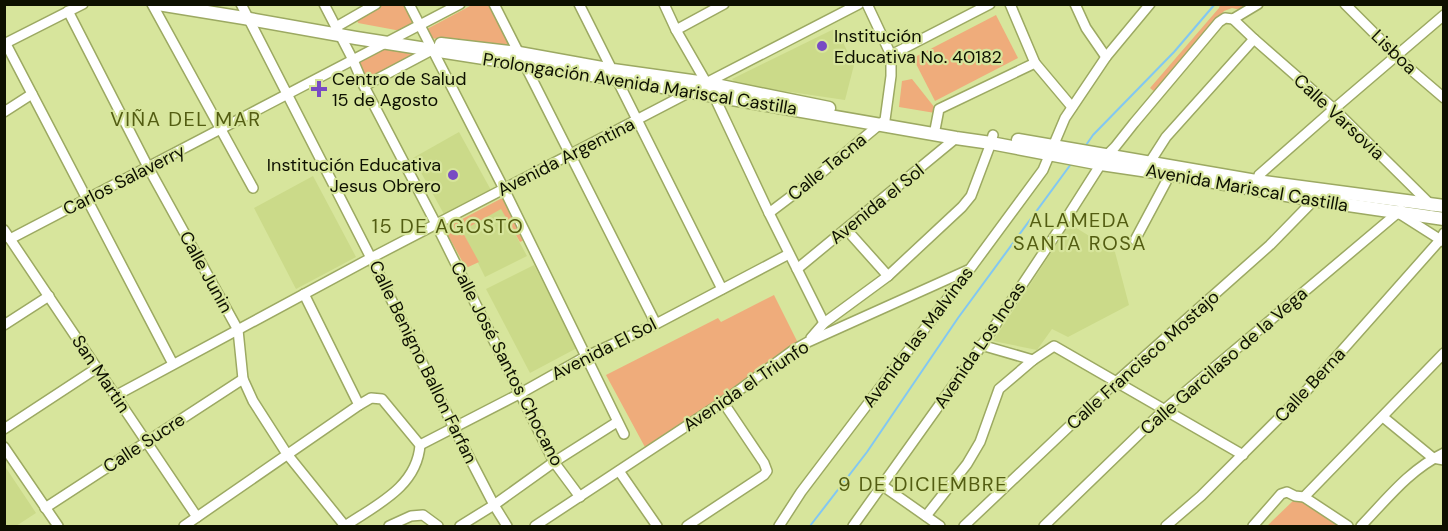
<svg xmlns="http://www.w3.org/2000/svg" width="1448" height="531" viewBox="0 0 1448 531" font-family="'DM Sans',sans-serif">
  <style>
    .built { fill: #cbda89 }
    .green { fill: #efac7b }
    .lines { fill: none; stroke-linecap: round; stroke-linejoin: round }
    .stream { stroke: #82c7f2; stroke-width: 2 }
    .minor-casing { stroke: #9ca962; stroke-width: 12 }
    .major-casing { stroke: #9ca962; stroke-width: 15 }
    .minor { stroke: #fff; stroke-width: 9 }
    .major { stroke: #fff; stroke-width: 12 }
    .poi-dot { fill: #784bc4; stroke: #d7e59c; stroke-width: 2 }
    .labels { text-anchor: middle; dominant-baseline: central; stroke-width: 4.5; stroke-linejoin: round; paint-order: stroke }
    .poi-label { font-size: 18px; fill: #0d1000; stroke: #d7e59c; text-anchor: start }
    .street-label { font-size: 18px; fill: #0d1000; stroke: #d7e59c }
    .neighbourhood-label { font-size: 20px; letter-spacing: 1.5px; fill: #535d12; stroke: #d7e59c }
  </style>
  <rect width="100%" height="100%" fill="#d7e59c"/>
  <g class="built">
    <polygon points="836,28 854,65 845,100 736,84 732,79"/>
    <polygon points="459,132 492,192 445,216 413,158"/>
    <polygon points="313,176 356,257 296,289 254,208"/>
    <polygon points="501,208 527,256 485,277 462,231"/>
    <polygon points="1070,224 1115,252 1129,305 1068,337 1052,329 1037,350 993,341"/>
    <polygon points="534,265 577,348 530,373 486,289"/>
    <polygon points="4,465 36,513 16,526 5,526"/>
  </g>
  <g class="green">
    <polygon points="382,5 406,5 415,22 401,31 358,23 357,18"/>
    <polygon points="472,5 490,5 511,48 430,38 427,29"/>
    <polygon points="1220,5 1248,5 1241,10 1232,8 1224,11 1169,78 1155,92 1150,88 1219,8"/>
    <polygon points="996,15 1018,58 935,101 913,58"/>
    <polygon points="387,45 412,50 413,54 367,79 357,60"/>
    <polygon points="912,79 935,108 935,113 899,107 902,81"/>
    <polygon points="506,196 528,238 520,242 501,209 462,231 479,262 466,268 445,230 447,227"/>
    <polygon points="774,295 798,343 646,449 606,375 718,318 721,322"/>
    <polygon points="1297,497 1338,526 1267,526"/>
  </g>
  <g class="lines">
    <g class="stream">
      <polyline points="1084,148 1093,135 1174,52 1215,4"/>
      <polyline points="810,526 867,452 958,318 1071,164"/>
    </g>
    <g class="minor-casing">
      <g id="minor">
        <polyline points="152,4 253,188"/>
        <polyline points="241,4 371,258 454,428 494,505 507,526"/>
        <polyline points="324,4 353,60 364,86 436,224 554,462 580,497"/>
        <polyline points="409,4 504,189 624,434"/>
        <polyline points="494,4 656,324"/>
        <polyline points="579,4 722,289"/>
        <polyline points="664,4 676,30 714,96 769,213 824,323"/>
        <polyline points="1010,4 1035,63 1072,107"/>
        <polyline points="1075,4 1086,28 1106,57"/>
        <polyline points="1345,4 1409,68 1444,98"/>
        <path d="M68 11 148 167 238 330 243 379 253 401 287 454 345 526C376 505 417 487 420 445L382 399 371 398 359 405 197 517 184 526"/>
        <polyline points="1233,19 1254,39 1334,109 1432,206"/>
        <polyline points="336,27 376,4"/>
        <polyline points="676,30 724,4"/>
        <polyline points="4,44 83,4"/>
        <polyline points="6,44 173,364"/>
        <polyline points="891,55 990,4"/>
        <polyline points="704,84 859,4"/>
        <polyline points="364,86 432,50"/>
        <polyline points="4,112 32,94"/>
        <polyline points="934,135 939,109 1035,63"/>
        <polyline points="1150,162 1166,137 1254,39"/>
        <polyline points="1255,186 1259,175 1334,109 1444,15"/>
        <polyline points="769,213 814,179 885,120 891,76 891,55 867,4"/>
        <polyline points="1400,214 1444,242"/>
        <polyline points="846,229 888,276"/>
        <polyline points="4,230 197,517"/>
        <polyline points="10,239 460,4"/>
        <polyline points="1135,240 1166,182 1169,168"/>
        <polyline points="797,269 956,138"/>
        <polyline points="304,294 359,405"/>
        <polyline points="4,325 49,296"/>
        <polyline points="811,338 824,323 888,276 962,207 971,196 991,143 993,135"/>
        <polyline points="981,345 1033,360"/>
        <polyline points="115,396 371,258 692,91"/>
        <polyline points="1383,417 1433,458 1444,460"/>
        <polyline points="4,429 97,368"/>
        <polyline points="420,445 521,393 585,357 656,324 789,254"/>
        <polyline points="4,447 58,526"/>
        <polyline points="619,471 657,526"/>
        <polyline points="883,486 940,526"/>
        <polyline points="1304,497 1444,353"/>
        <polyline points="45,508 243,379"/>
        <polyline points="926,516 967,464 980,442 999,389 1033,360 1054,346 1243,455"/>
        <polyline points="389,526 411,516 423,515 438,526"/>
        <polyline points="460,526 494,505 554,462 617,422"/>
        <polyline points="535,526 723,402 792,351 808,342 968,270"/>
        <polyline points="687,526 764,475 767,471 764,463 723,402"/>
        <polyline points="779,526 801,492 970,269 1043,170 1065,118 1106,57 1150,4"/>
        <polyline points="853,526 980,348 1064,222 1106,156 1115,147 1134,123 1219,22 1225,18 1233,19 1258,4"/>
        <polyline points="964,526 1117,381 1270,245 1314,200 1314,195"/>
        <polyline points="1044,526 1165,409 1401,210"/>
        <polyline points="1166,526 1201,496 1307,390 1440,240 1444,233"/>
        <polyline points="1253,526 1281,494 1287,492 1295,496 1304,497 1348,526"/>
        <path d="M1361 526C1387 499 1409 470 1444 453"/>
      </g>
    </g>
    <g class="major-casing">
      <g id="major">
        <polyline points="158,4 244,18 356,38 617,79 956,138 991,143 1101,164 1169,174 1314,200 1444,219"/>
        <polyline points="441,44 519,53 613,70 706,83 829,108"/>
        <polyline points="1018,140 1256,181 1444,206"/>
      </g>
    </g>
    <use href="#minor" class="minor"/>
    <use href="#major" class="major"/>
  </g>
  <g class="poi-dot">
    <circle cx="822" cy="46" r="6"/>
    <path d="M316 80h6v6h6v6h-6v6h-6v-6h-6v-6h6z"/>
    <circle cx="453" cy="175" r="6"/>
  </g>
  <g class="labels">
    <g class="poi-label">
      <text x="834" y="36">Institución<tspan x="834" dy="21">Educativa No. 40182</tspan></text>
      <text x="332" y="79">Centro de Salud<tspan x="332" dy="21">15 de Agosto</tspan></text>
      <text x="441" y="165" text-anchor="end">Institución Educativa<tspan x="441" dy="21">Jesus Obrero</tspan></text>
    </g>
    <g class="street-label">
      <text transform="translate(1394 52) rotate(44)">Lisboa</text>
      <text transform="translate(640 84) rotate(9)">Prolongación Avenida Mariscal Castilla</text>
      <text transform="translate(1339 117) rotate(43)">Calle Varsovia</text>
      <text transform="translate(566 157) rotate(-27)">Avenida Argentina</text>
      <text transform="translate(827 167) rotate(-39)">Calle Tacna</text>
      <text transform="translate(124 180) rotate(-27)">Carlos Salaverry</text>
      <text transform="translate(1247 188) rotate(10)">Avenida Mariscal Castilla</text>
      <text transform="translate(877 204) rotate(-39)">Avenida el Sol</text>
      <text transform="translate(206 272) rotate(61)">Calle Junin</text>
      <text transform="translate(918 337) rotate(-53)">Avenida las Malvinas</text>
      <text transform="translate(980 345) rotate(-56)">Avenida Los Incas</text>
      <text transform="translate(604 349) rotate(-27)">Avenida El Sol</text>
      <text transform="translate(1143 360) rotate(-42)">Calle Francisco Mostajo</text>
      <text transform="translate(1224 361) rotate(-41)">Calle Garcilaso de la Vega</text>
      <text transform="translate(423 362) rotate(64)">Calle Benigno Ballon Farfan</text>
      <text transform="translate(507 364) rotate(63)">Calle José Santos Chocano</text>
      <text transform="translate(101 374) rotate(56)">San Martin</text>
      <text transform="translate(1310 385) rotate(-47)">Calle Berna</text>
      <text transform="translate(746 386) rotate(-34)">Avenida el Triunfo</text>
      <text transform="translate(144 443) rotate(-33)">Calle Sucre</text>
    </g>
    <g class="neighbourhood-label">
      <text x="186" y="119">VIÑA DEL MAR</text>
      <text x="1080" y="220">ALAMEDA<tspan x="1080" dy="23">SANTA ROSA</tspan></text>
      <text x="448" y="226">15 DE AGOSTO</text>
      <text x="923" y="484">9 DE DICIEMBRE</text>
    </g>
  </g>
  <rect width="1448" height="531" fill="none" stroke="#0d1000" stroke-width="12"/>
</svg>
